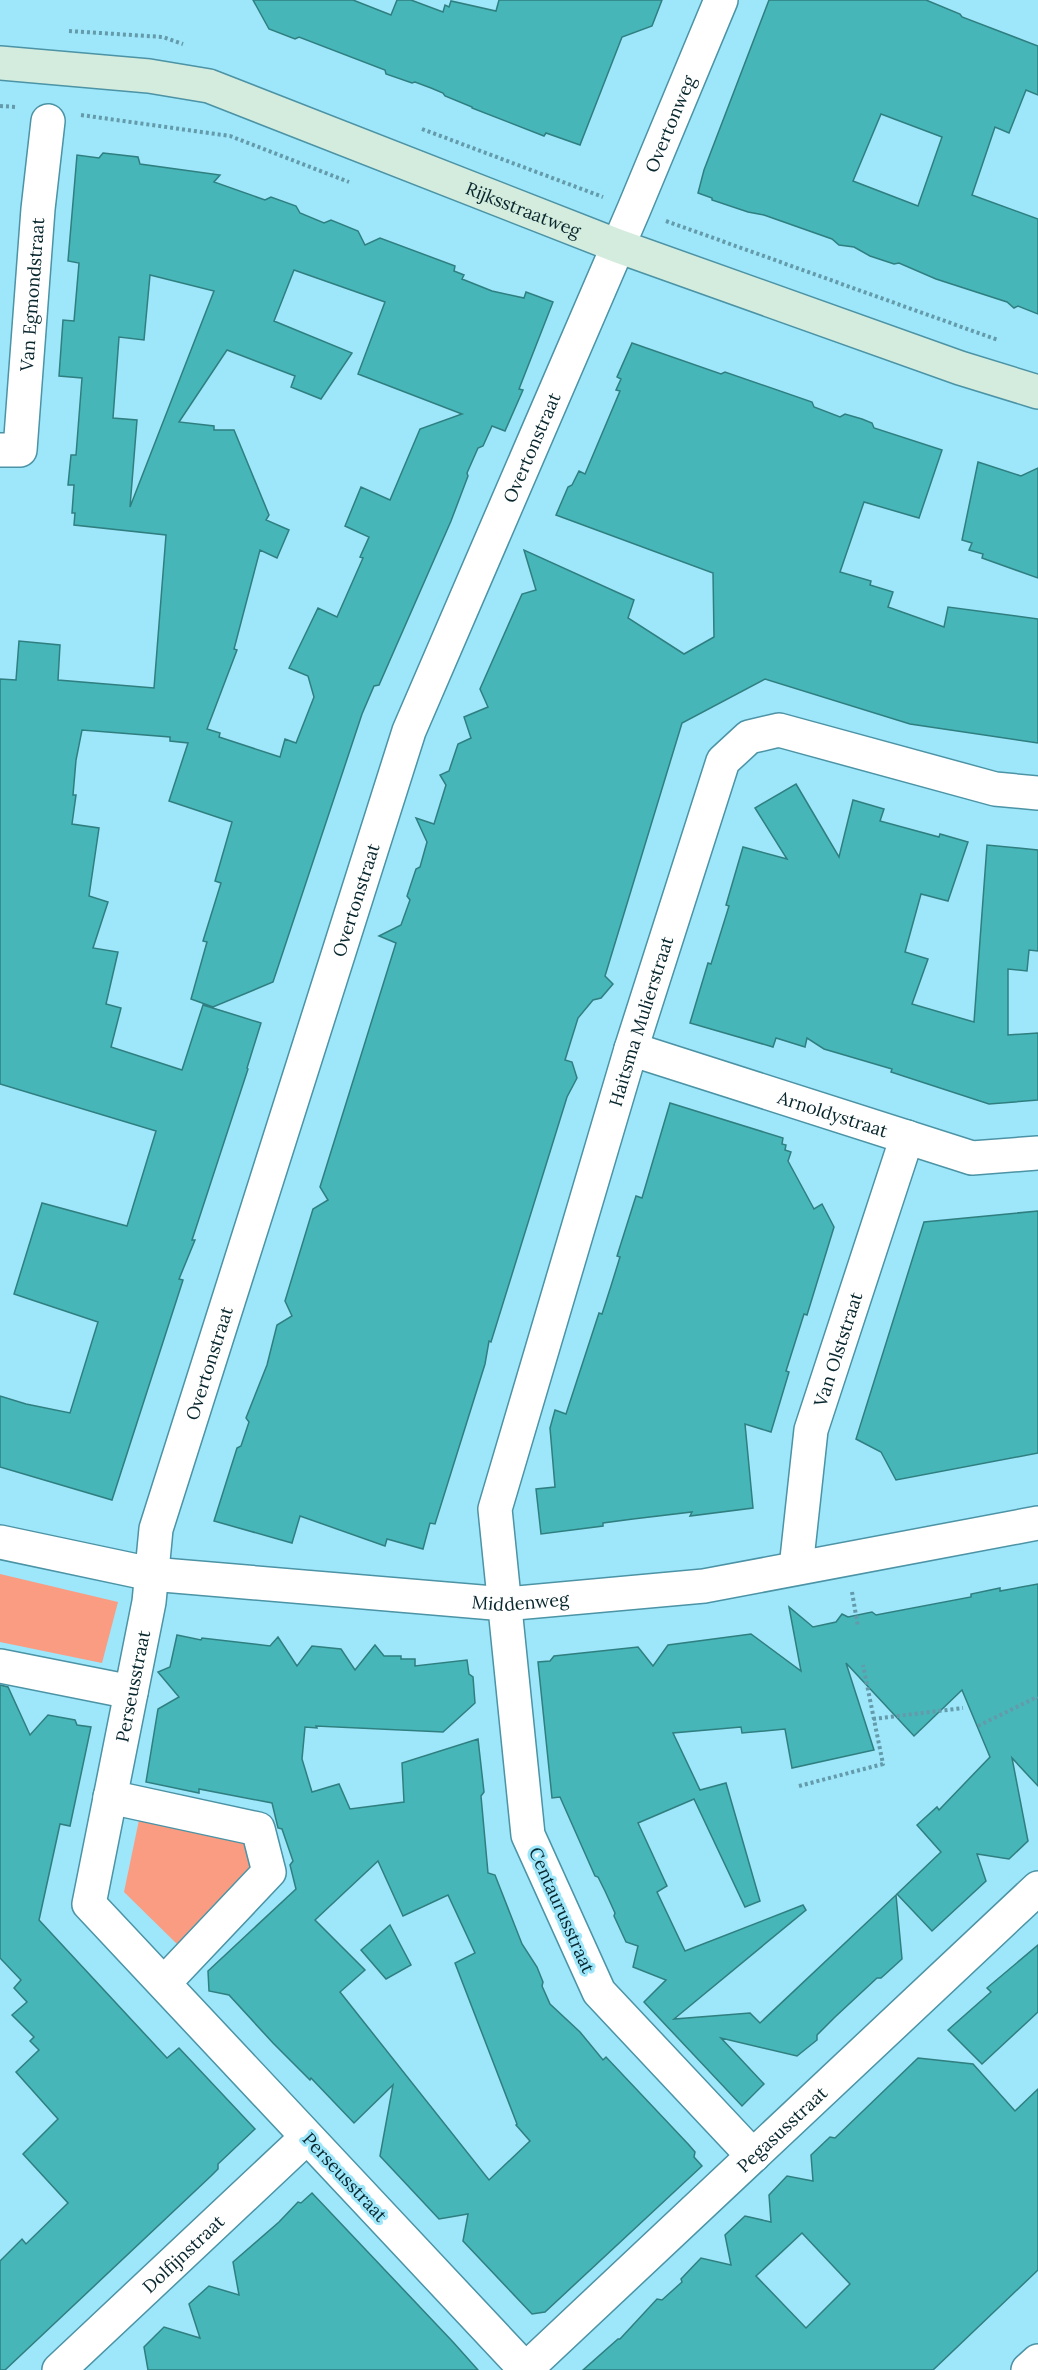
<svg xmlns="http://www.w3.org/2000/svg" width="1038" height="2370" viewBox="0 0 1038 2370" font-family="Lora,serif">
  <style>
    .green { fill: #f99c82 }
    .building { fill: #47b6b8; stroke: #2f7f80; stroke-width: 1.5; fill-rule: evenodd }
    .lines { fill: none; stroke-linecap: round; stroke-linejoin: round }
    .minor-casing { stroke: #4b93a5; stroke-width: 36 }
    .tertiary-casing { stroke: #4b93a5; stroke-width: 36 }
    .secondary-casing { stroke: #4b93a5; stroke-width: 36 }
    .path { stroke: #639baa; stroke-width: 4; stroke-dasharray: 3 3; stroke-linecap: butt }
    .minor { stroke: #fff; stroke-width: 33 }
    .tertiary { stroke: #fff; stroke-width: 33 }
    .secondary { stroke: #d4ecdd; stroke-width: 33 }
    .labels { text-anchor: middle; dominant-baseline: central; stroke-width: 6; stroke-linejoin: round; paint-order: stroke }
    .street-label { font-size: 18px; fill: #07262d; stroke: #9ee6fa }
  </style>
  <rect width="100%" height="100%" fill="#9ee6fa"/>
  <g class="green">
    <polygon points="0,1574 118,1602 102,1663 0,1642"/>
    <polygon points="139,1820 244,1843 250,1868 177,1944 124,1892"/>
  </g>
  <g class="building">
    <polygon points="253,0 353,0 391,15 397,0 411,0 443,12 445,5 449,7 451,1 496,11 499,0 662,0 652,26 622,37 580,145 546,133 544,136 472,108 472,107 445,96 443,93 431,88 415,82 412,83 386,74 385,70 299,37 295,39 269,29"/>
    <path d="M769 0H926L960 14 962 17 1038 46V95L1026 90 1009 133 995 127 972 195 1038 219V314L1018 306 1014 308 1007 302 936 279 899 263 894 264 870 256 854 247 839 245 832 239 764 215 748 212 712 200V198L698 193 704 170ZM881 114 942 137 918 206 853 181Z"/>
    <path d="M103 153 138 157 140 164 220 175 214 182 265 200 271 197 296 206 300 213 324 223 331 220 358 231 365 245 380 238 455 266 454 271 464 275 462 279 492 291 524 298 526 292 553 302 519 389 523 390 505 431 492 426 483 446 478 448 467 473 468 476 451 521 379 685 374 686 362 714 273 982 213 1007 191 999 207 942 203 941 221 883 215 881 232 822 169 801 188 743 170 741V737L82 730 76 760 73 795H76L72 824 99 828 89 896 108 902 93 948 118 952 106 1004 121 1008 111 1047 182 1070 203 1005 261 1023 247 1068 248 1069 192 1240H195L179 1279 183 1280 112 1500 0 1467V1396L26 1404 70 1413 98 1322 14 1294 42 1203 127 1226 156 1131 0 1084V679L16 680 19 641 60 645 58 680 154 688 166 535 74 525 75 513H72L74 485H68L71 455H76L82 378 59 376 63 320 74 321 79 263 68 261 77 155 99 158ZM294 270 385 302 358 374 462 414 420 429 390 500 361 487 345 526 369 537 360 557 363 558 337 617 318 608 289 668 308 676 314 697 296 743 285 739 280 757 219 737 220 733 207 729 237 650 234 649 260 550 277 558 289 530 266 520 269 515 234 430H214V426L179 422 227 350 295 376 291 387 321 399 352 353 274 321ZM150 275 214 291 130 507 137 420 113 418 119 337 144 340Z"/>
    <polygon points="632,343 721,374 725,372 812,402 814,407 840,417 845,414 862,419 872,423 874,428 942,450 919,518 864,502 840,572 871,581 870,585 893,592 888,607 944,627 948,607 1038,619 1038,743 910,724 765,679 682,723 605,976 613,984 601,998 593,1000 578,1018 565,1060 572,1062 577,1078 567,1097 491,1342 489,1341 485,1364 435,1524 430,1523 423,1549 387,1539 385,1546 300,1516 292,1543 214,1521 237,1448 241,1446 249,1422 246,1418 267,1365 277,1325 292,1316 285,1301 313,1209 328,1200 320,1187 396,943 379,936 401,925 410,900 407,896 416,869 420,867 427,842 416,818 434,824 446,785 440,775 449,771 458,744 471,738 464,717 488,707 480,689 522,594 536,590 524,550 634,600 628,618 684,654 714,637 713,573 556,515 568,487 572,485 579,471 585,474 620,391 616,390 621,379 617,377"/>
    <polygon points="978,462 1021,476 1038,468 1038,578 982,558 983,554 969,550 972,543 962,540"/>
    <polygon points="796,784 839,857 853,800 884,809 880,821 939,837 940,834 968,842 948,901 921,894 905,952 928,959 912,1004 974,1022 987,845 1038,850 1038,951 1029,950 1027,971 1008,969 1008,1035 1038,1033 1038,1100 989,1104 891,1072 892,1069 824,1049 807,1038 805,1047 776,1038 773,1047 690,1023 708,963 711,964 729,906 726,905 743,847 787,859 755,808"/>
    <polygon points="670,1103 783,1138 782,1144 786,1145 785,1150 791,1152 788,1161 814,1209 822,1204 834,1227 807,1315 804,1314 786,1371 789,1372 771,1432 745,1424 753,1508 690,1516 692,1512 633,1519 603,1523 603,1526 541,1534 536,1489 555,1487 550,1428 555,1410 566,1414 599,1313 602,1314 611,1286 620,1257 617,1256 636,1196 642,1198"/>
    <polygon points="1038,1211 1038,1453 896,1480 881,1452 856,1439 924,1222"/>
    <polygon points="1038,1584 1038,1786 1012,1758 1028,1841 1009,1859 977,1854 986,1881 932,1931 897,1894 941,1852 917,1825 937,1807 939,1810 990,1757 962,1690 914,1736 846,1663 874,1750 792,1768 785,1729 742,1733 741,1727 673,1733 700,1790 726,1783 760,1901 745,1907 694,1799 638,1823 667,1886 657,1892 685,1951 803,1905 806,1910 674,2019 750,2013 760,2023 896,1895 902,1959 881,1978 877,1978 835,2017 817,2035 817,2040 797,2056 721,2038 764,2084 742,2106 644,2002 666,1980 633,1967 638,1946 626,1942 614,1916 615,1913 605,1891 598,1877 595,1876 560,1797 552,1798 538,1662 550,1661 554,1656 638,1647 653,1666 668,1645 751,1634 801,1671 789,1607 813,1627 836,1622 842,1614 848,1617 872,1612 876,1615 971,1597 971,1594 1000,1588 1000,1591"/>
    <path d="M177 1635 201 1640 202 1638 270 1646 278 1637 297 1666 312 1646 341 1649 355 1670 375 1645 384 1656H401V1659H415V1666L467 1660 469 1674 473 1677 475 1703 443 1732 316 1726 317 1728 305 1727 302 1759 312 1792 339 1784 350 1809 404 1802 402 1763 478 1739 484 1792 481 1796 488 1873 495 1875 522 1944 537 1967 543 1982 542 1986 550 2004 580 2032 603 2060 606 2057 689 2145 695 2152 694 2157 702 2166 545 2312 532 2314 463 2241 468 2214 439 2219 380 2156 393 2085 354 2123 311 2078 310 2080 273 2043 229 1995 209 1991 208 1971 296 1889 290 1865 293 1861 282 1829 278 1828 272 1803 199 1789V1793L146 1782 158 1709 179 1697 158 1672 170 1667ZM378 1861 403 1916 448 1895 475 1953 455 1963 517 2124 516 2125 530 2141 489 2180 340 1992 365 1970 315 1920Z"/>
    <polygon points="0,1685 8,1687 30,1735 48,1715 75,1720 77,1725 91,1727 70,1826 60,1824 39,1920 167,2058 179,2048 255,2129 218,2164 218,2169 211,2176 5,2370 0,2370 0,2261 22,2239 26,2244 68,2203 23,2154 58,2119 16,2072 39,2050 30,2041 34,2037 12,2015 27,2002 14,1988 21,1980 0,1958"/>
    <polygon points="390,1925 411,1965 386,1979 361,1950"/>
    <polygon points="1038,1945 1038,2012 982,2064 948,2030 991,1992 987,1988"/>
    <path d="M918 2058 973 2064 1015 2111 1038 2089V2270L933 2370H583L618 2339H620L657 2299 662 2300 682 2282 681 2279 701 2258 731 2265 725 2235 745 2216 771 2222 769 2195 787 2176 813 2181 811 2155 830 2137 835 2138ZM802 2233 850 2284 806 2328 756 2276Z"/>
    <polygon points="312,2193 453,2342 478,2370 148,2370 144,2347 164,2327 200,2338 189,2304 209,2286 239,2295 233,2262 279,2222 298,2202 301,2203"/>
  </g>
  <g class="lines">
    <g class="minor-casing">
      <g id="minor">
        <path id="s1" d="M0 450H20L38 209 48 121"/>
        <path id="s2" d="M631 1049 972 1158 1038 1153"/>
        <path id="s3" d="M0 1542 151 1574 505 1604 704 1586 1038 1523"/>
        <path id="s4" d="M796 1568 811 1430 907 1137"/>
        <polyline points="0,1666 131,1692"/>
        <polyline points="110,1797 258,1829 269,1872 164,1983"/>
        <path id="s5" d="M753 2156 599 1992 528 1835 495 1509 631 1049 723 761 749 737 779 730 995 789 1038 793"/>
        <path id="s6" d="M59 2370 307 2137"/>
        <path id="s7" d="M525 2370 1038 1888"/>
        <path id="s8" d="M526 2370 89 1904 149 1602 156 1529 409 731 634 209 721 0"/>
      </g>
    </g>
    <g class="tertiary-casing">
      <polyline id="tertiary" points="1028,2370 1038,2361"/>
    </g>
    <g class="secondary-casing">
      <g id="secondary">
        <path id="s9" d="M0 63 149 76 209 86 618 246 960 368 1038 392"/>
      </g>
    </g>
    <g class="path">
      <polyline points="69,31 163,37 183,44"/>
      <polyline points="0,106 17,107"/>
      <polyline points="81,115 230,136 349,182"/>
      <polyline points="422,129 603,197"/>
      <polyline points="666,221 998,340"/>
      <polyline points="852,1592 858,1627"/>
      <polyline points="873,1719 963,1708"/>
      <polyline points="978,1726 1037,1697 1038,1698"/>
      <polyline points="799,1786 883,1764 863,1665"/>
    </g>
    <use href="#minor" class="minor"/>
    <use href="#tertiary" class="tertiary"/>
    <use href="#secondary" class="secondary"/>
  </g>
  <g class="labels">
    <g class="street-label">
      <text stroke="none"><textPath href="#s8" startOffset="2518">Overtonweg</textPath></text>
      <text stroke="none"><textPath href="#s9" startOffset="548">Rijksstraatweg</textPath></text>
      <text stroke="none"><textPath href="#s1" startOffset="176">Van Egmondstraat</textPath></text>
      <text stroke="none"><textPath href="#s8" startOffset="2166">Overtonstraat</textPath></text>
      <text stroke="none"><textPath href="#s8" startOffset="1680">Overtonstraat</textPath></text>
      <text stroke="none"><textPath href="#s5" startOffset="1234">Haitsma Mulierstraat</textPath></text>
      <text stroke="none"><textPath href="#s2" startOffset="212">Arnoldystraat</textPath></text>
      <text stroke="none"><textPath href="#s4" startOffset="224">Van Olststraat</textPath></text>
      <text stroke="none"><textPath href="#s8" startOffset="1194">Overtonstraat</textPath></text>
      <text stroke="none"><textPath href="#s3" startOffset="525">Middenweg</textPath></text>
      <text stroke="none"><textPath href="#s8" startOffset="861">Perseusstraat</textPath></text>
      <text transform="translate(562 1910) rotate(66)">Centaurusstraat</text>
      <text stroke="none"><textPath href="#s7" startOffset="352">Pegasusstraat</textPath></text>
      <text transform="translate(345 2177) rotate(47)">Perseusstraat</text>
      <text stroke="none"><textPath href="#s6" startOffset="170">Dolfijnstraat</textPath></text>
    </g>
  </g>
</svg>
